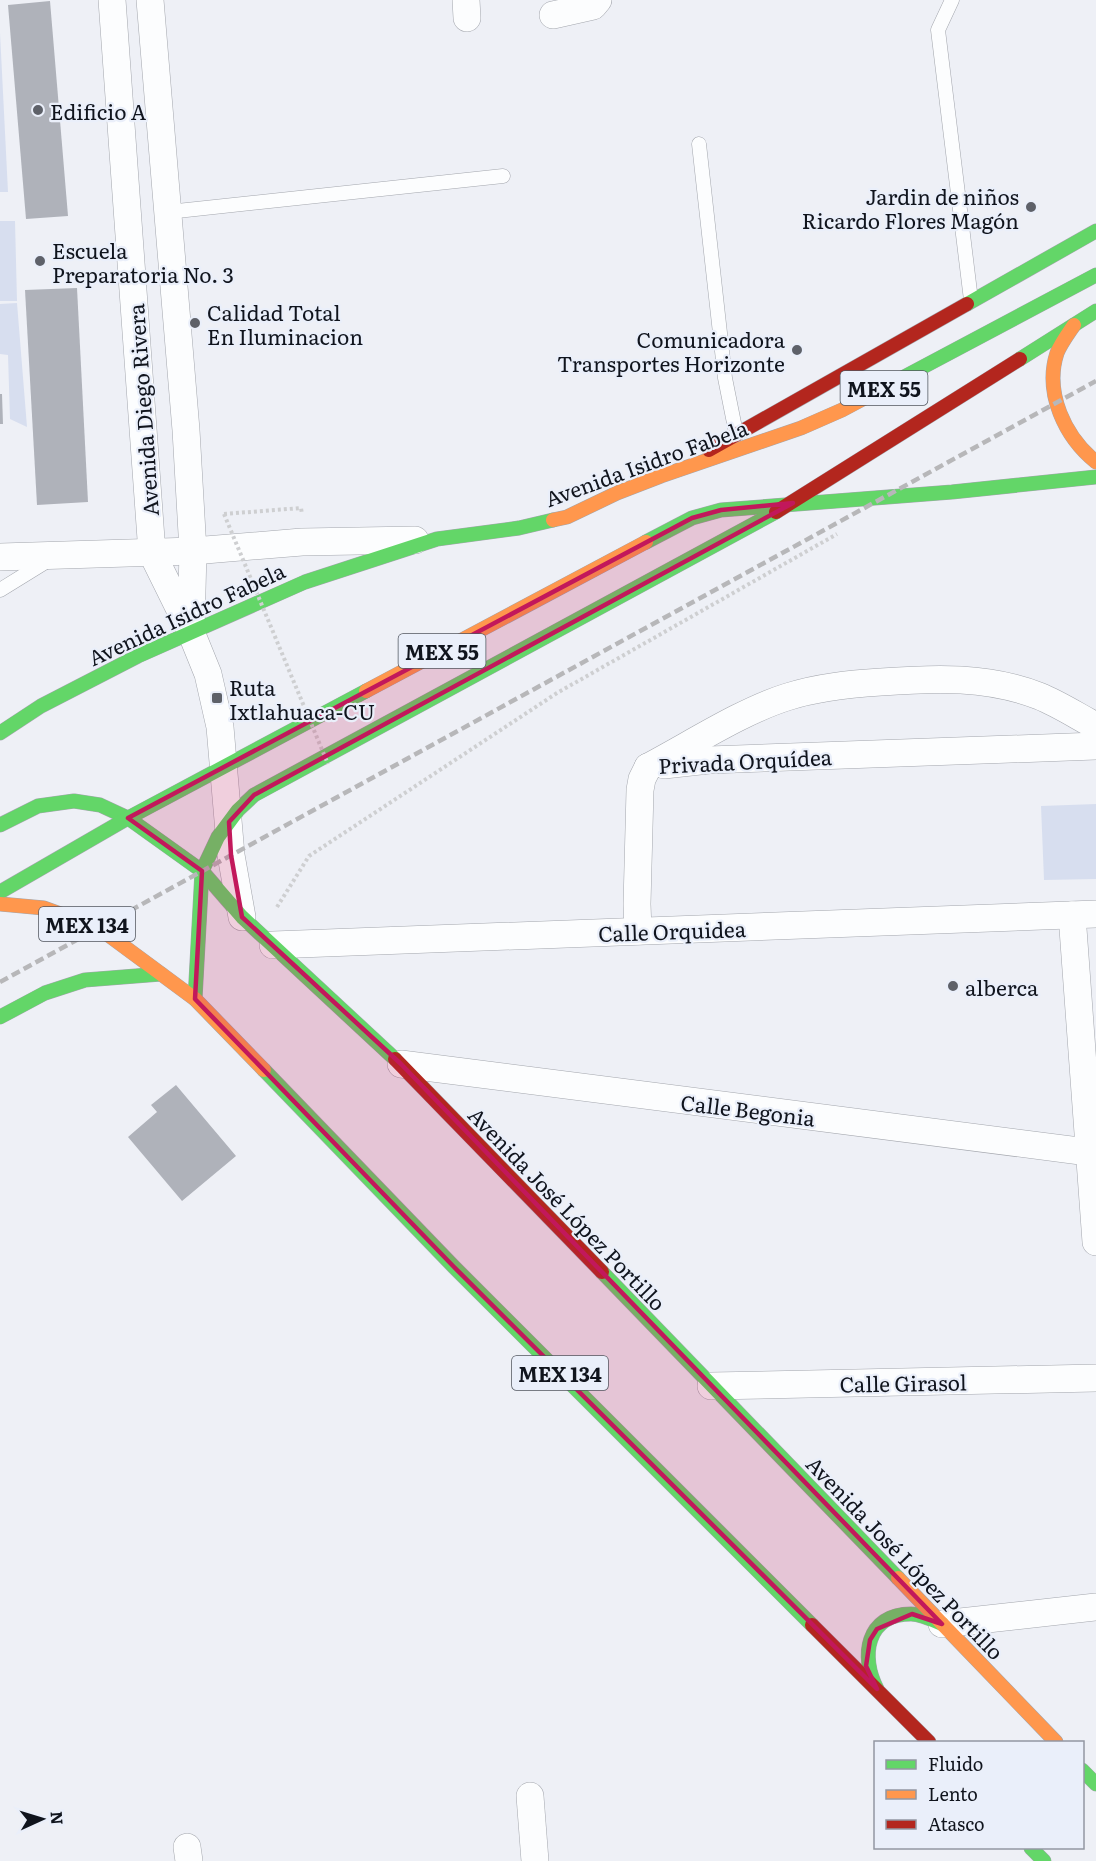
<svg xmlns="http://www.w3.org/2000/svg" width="1096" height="1861" viewBox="0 0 1096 1861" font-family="Literata,serif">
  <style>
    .green { fill: #d7deef }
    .building { fill: #afb2ba }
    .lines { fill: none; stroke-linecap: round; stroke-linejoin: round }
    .lane-casing { stroke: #a3a6ad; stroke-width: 15 }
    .street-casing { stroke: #a3a6ad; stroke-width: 28 }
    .fast-casing { stroke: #a3a6ad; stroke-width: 15 }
    .slow-casing { stroke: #a3a6ad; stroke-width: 15 }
    .jam-casing { stroke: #a3a6ad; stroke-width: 15 }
    .path { stroke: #cecfd1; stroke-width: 4; stroke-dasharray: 3 3; stroke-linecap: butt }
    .lane { stroke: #fcfdfe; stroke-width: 14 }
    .street { stroke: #fcfdfe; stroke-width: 27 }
    .fast { stroke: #63d668; stroke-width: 14 }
    .slow { stroke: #ff974d; stroke-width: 14 }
    .jam { stroke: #b3261e; stroke-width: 14 }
    .rail { stroke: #b7b7b9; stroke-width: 4.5; stroke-dasharray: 9 4.5; stroke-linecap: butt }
    .path-bridge { stroke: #cecfd1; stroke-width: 4; stroke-dasharray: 3 3; stroke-linecap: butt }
    .marked { fill: #c2185b; fill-opacity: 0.2; stroke: #c2185b; stroke-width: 4.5; stroke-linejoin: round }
    .poi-dot { fill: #5e6169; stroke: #eaeffa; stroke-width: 2 }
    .labels { text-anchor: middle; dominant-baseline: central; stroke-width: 4.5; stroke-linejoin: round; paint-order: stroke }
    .shield { fill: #eaeffa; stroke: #51565f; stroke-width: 1.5 }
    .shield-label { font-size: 20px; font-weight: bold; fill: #10141d }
    .poi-label { font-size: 21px; fill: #10141d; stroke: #eaeffa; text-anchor: start }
    .street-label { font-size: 21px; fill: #10141d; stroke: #eaeffa }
  </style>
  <rect width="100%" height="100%" fill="#eef0f6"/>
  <g class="green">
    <polygon points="0,33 8,192 0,192"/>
    <polygon points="0,221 15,221 17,301 0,301"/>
    <polygon points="17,303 27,427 10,419 8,355 0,354 0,304"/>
    <polygon points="1096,804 1096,879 1044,880 1041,806"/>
  </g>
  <g class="building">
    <polygon points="50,1 68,216 26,219 8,5"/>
    <polygon points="77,288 88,502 37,505 25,290"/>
    <polygon points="0,394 2,394 3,424 0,424"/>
    <polygon points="176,1085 236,1156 182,1201 128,1137 157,1112 151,1105"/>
  </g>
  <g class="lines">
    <g class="lane-casing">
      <g id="lane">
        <polyline points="952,0 938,30 971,300"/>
        <polyline points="699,144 725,378 736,433"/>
        <polyline points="168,212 503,176"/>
        <polyline points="0,590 47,561"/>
      </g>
    </g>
    <g class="street-casing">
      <g id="street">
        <polyline points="112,0 152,553 191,632 208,674 220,727 231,855 242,917"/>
        <polyline points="150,0 186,430 193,551 191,630"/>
        <polyline points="466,0 467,18"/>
        <polyline points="553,15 593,6 598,0"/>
        <polyline points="0,557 193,551 302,542 415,540"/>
        <polyline points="664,765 709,760 1096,746"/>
        <path d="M648 767C690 745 742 711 787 697 817 687 850 684 881 682 935 678 988 676 1039 696 1059 704 1077 716 1096 726"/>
        <polyline points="1072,915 1096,1242"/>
        <polyline points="638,931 637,904 640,790 642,779 648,767"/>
        <polyline points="273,945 1096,914"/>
        <polyline points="401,1064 1096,1153"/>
        <polyline points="711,1386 1096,1378"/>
        <polyline points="942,1624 1096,1607"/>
        <polyline points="530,1796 535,1861"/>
        <polyline points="187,1847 189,1861"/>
      </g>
    </g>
    <g class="fast-casing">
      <g id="fast">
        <polyline points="967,304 1096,231"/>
        <polyline points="1020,359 1096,311"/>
        <polyline points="889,385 1096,275"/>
        <polyline points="646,542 692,518 721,510 952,492 1096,477"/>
        <polyline points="0,733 41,706 138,656 305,582 437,539 519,528 553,520"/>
        <polyline points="0,825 38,806 74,801 100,805 128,818 202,871 242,917 395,1059"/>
        <polyline points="0,892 128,818 366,691"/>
        <polyline points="195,999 202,871 218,837 238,810 254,795 776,512"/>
        <polyline points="0,1017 45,993 85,980 161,974"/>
        <polyline points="264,1070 454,1267 812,1625"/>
        <polyline points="602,1272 898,1578"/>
        <path d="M877 1689C860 1657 866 1614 911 1614 921 1614 933 1620 942 1624"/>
        <polyline points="1082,1770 1096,1784"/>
        <polyline points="1031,1848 1044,1861"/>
      </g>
    </g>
    <g class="slow-casing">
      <g id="slow">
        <path d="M1074 325C1068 334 1061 343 1057 353 1044 393 1065 437 1096 462"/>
        <polyline points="553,520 567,517 617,493 661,476 801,428 842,410 889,385"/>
        <polyline points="366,691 646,542"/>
        <polyline points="0,904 44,908 99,928 195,999 264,1070"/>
        <polyline points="898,1578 1056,1742"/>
      </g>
    </g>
    <g class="jam-casing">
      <g id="jam">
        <polyline points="709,450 967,304"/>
        <polyline points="776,512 1020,359"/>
        <polyline points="395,1059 602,1272"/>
        <polyline points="812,1625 929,1742"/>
      </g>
    </g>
    <g class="path">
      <polyline points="224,514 301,508 302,514"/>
      <polyline points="277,907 309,856 557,693 837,534"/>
    </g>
    <use href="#lane" class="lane"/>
    <use href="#street" class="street"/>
    <use href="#fast" class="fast"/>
    <use href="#slow" class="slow"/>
    <use href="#jam" class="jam"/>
    <polyline class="rail" points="0,982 1096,381"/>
    <polyline class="path-bridge" points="224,514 328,764"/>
  </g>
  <path class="marked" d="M793 503 254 795 229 822 231 855 242 917 401 1064 942 1624 912 1614 877 1629 870 1640 866 1666 877 1689 454 1267 195 999 202 871 128 818 692 518 721 510Z"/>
  <g class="poi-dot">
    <circle cx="38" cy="110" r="6"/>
    <circle cx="1031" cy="207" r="6"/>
    <circle cx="40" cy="261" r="6"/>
    <circle cx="195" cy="323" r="6"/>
    <circle cx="797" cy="350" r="6"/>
    <rect x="211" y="692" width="12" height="12" rx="3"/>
    <circle cx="953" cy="986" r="6"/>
  </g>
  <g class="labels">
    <g class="shield">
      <rect x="840.5" y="371" width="87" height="34" rx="4.5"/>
      <rect x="398.5" y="634" width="87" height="34" rx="4.5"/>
      <rect x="39" y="907" width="96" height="34" rx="4.5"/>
      <rect x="512" y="1356" width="96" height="34" rx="4.5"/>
    </g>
    <g class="shield-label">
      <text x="884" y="388">MEX 55</text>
      <text x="442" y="651">MEX 55</text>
      <text x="87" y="924">MEX 134</text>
      <text x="560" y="1373">MEX 134</text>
    </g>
    <g class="poi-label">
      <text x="50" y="110">Edificio A</text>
      <text x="1019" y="195" text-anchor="end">Jardin de niños<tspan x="1019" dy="24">Ricardo Flores Magón</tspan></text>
      <text x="52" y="249">Escuela<tspan x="52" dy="24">Preparatoria No. 3</tspan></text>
      <text x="207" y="311">Calidad Total<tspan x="207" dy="24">En Iluminacion</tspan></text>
      <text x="785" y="338" text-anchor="end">Comunicadora<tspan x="785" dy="24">Transportes Horizonte</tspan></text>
      <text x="229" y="686">Ruta<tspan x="229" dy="24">Ixtlahuaca-CU</tspan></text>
      <text x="965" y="986">alberca</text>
    </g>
    <g class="street-label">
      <text transform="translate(142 410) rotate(-94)">Avenida Diego Rivera</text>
      <text transform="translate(646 462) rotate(-20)">Avenida Isidro Fabela</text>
      <text transform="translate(186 613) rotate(-25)">Avenida Isidro Fabela</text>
      <text transform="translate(745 760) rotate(-3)">Privada Orquídea</text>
      <text transform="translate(672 930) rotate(-2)">Calle Orquidea</text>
      <text transform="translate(748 1109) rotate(7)">Calle Begonia</text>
      <text transform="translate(568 1208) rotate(46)">Avenida José López Portillo</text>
      <text transform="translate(903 1382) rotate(-1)">Calle Girasol</text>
      <text transform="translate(906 1557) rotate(46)">Avenida José López Portillo</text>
    </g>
  </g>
  <rect x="874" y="1741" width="210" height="108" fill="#eaeffa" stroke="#9397a2" stroke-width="1.5"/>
  <rect x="886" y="1760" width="30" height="9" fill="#63d668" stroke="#9397a2" stroke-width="1.5"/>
  <text x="928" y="1771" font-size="18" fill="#10141d">Fluido</text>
  <rect x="886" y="1790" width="30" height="9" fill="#ff974d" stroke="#9397a2" stroke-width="1.5"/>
  <text x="928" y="1801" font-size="18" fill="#10141d">Lento</text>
  <rect x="886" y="1820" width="30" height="9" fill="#b3261e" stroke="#9397a2" stroke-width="1.5"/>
  <text x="928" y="1831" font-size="18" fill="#10141d">Atasco</text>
  <g transform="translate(42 1819) rotate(86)" stroke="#eaeffa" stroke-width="4.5" paint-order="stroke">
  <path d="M0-4.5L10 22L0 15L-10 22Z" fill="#10141d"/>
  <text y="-9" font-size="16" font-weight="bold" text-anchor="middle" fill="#10141d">N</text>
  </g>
</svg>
